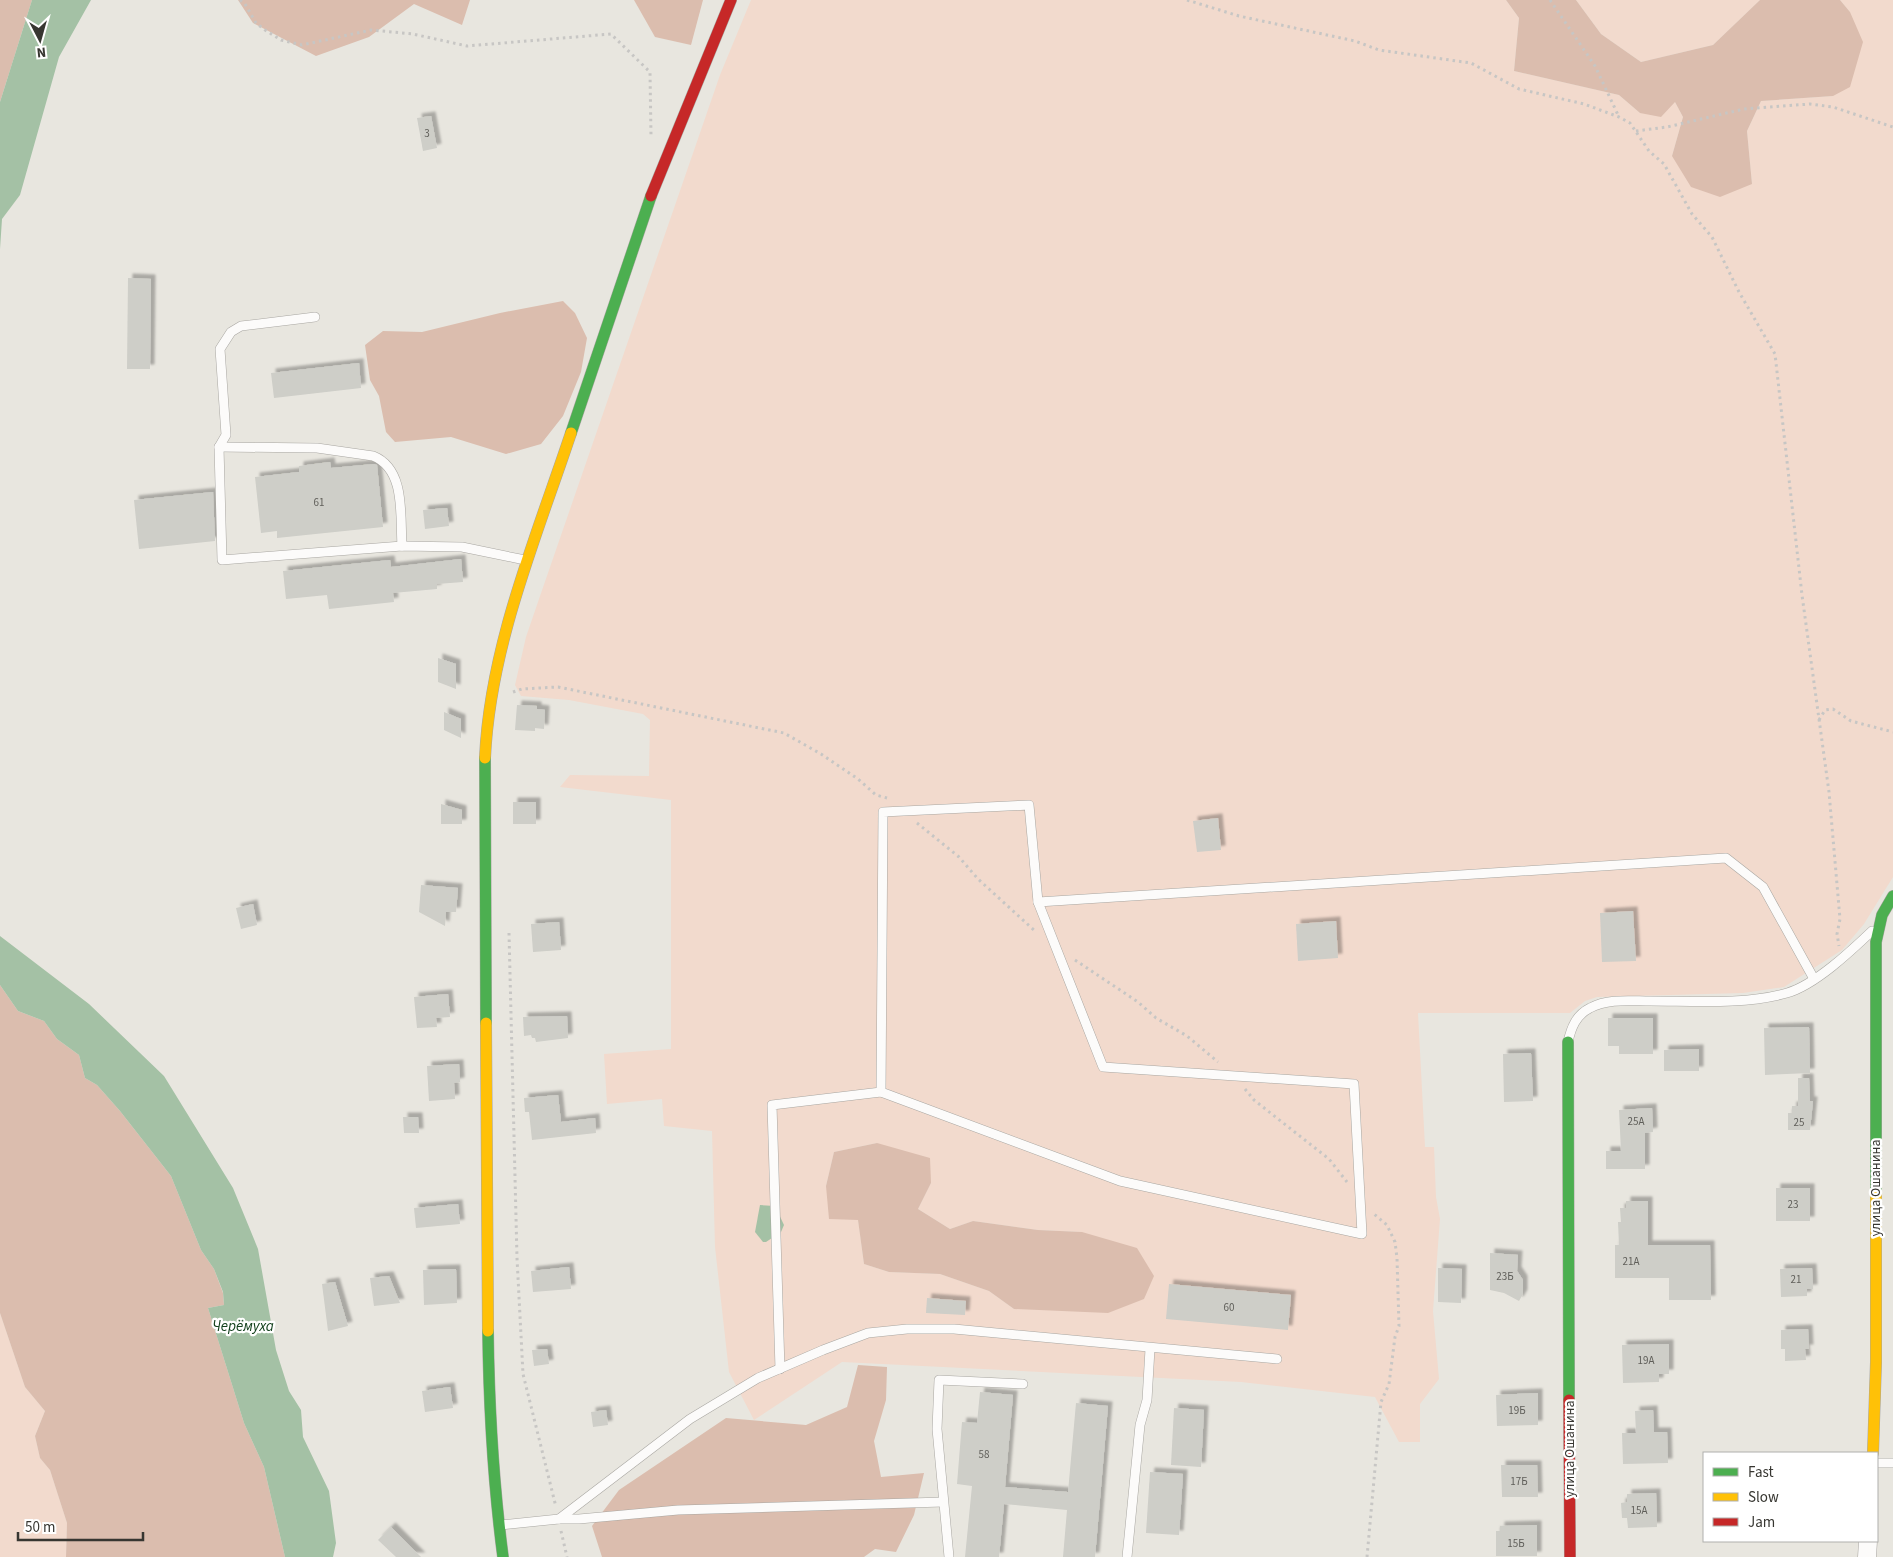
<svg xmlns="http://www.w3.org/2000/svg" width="1893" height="1557" viewBox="0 0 1893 1557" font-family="'Source Sans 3',sans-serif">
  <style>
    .green { fill: #f2dacd; fill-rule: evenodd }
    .forest { fill: #dbbdae }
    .water { fill: #a4c1a5 }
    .building { fill: #cecec8; filter: url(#shadow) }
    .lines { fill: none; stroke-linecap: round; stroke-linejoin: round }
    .lane-casing { stroke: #a8a6a1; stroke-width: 10 }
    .street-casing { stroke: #a8a6a1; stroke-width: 19 }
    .fast-casing { stroke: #a8a6a1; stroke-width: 12 }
    .slow-casing { stroke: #a8a6a1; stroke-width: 12 }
    .jam-casing { stroke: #a8a6a1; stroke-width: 12 }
    .path { stroke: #c7c6c4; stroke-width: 3; stroke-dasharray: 2.5 4; stroke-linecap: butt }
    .lane { stroke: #fcfbfa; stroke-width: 9 }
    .street { stroke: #fcfbfa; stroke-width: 18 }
    .fast { stroke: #4caf50; stroke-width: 11 }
    .slow { stroke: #ffc107; stroke-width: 11 }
    .jam { stroke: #c62828; stroke-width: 11 }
    .labels { text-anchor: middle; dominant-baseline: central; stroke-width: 4.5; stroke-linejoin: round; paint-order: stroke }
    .number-label { font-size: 11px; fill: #5f5e59 }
    .street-label { font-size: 14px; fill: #373631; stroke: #fff }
    .water-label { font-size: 15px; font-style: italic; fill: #12401c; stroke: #fff }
  </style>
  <defs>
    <filter id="shadow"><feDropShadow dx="4.5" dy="-4.5" stdDeviation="1" flood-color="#0004"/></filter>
  </defs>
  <rect width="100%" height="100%" fill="#e8e6df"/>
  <g class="green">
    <path d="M751 0H1506L1519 18 1514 71 1619 95 1640 113 1675 102 1683 117 1672 156 1752 184 1747 131 1761 101 1833 96 1850 12 1840 0H1893V877L1864 924 1842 950 1784 987 1743 993 1597 997 1585 1001 1570 1013H1418L1425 1147H1434L1436 1197 1440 1219 1433 1311 1439 1379 1420 1404V1442H1399L1375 1397 1241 1382 842 1362 754 1420 729 1372 715 1247 712 1131 664 1126 662 1099 607 1104 604 1054 671 1049V800L560 787 570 775 649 776 650 720 643 714 569 700 521 696 515 685 526 637 539 599 720 75ZM877 1143 931 1183 918 1209 950 1229 973 1221 1038 1230 1082 1232 1014 1309 989 1291 940 1274 889 1272 864 1264 858 1219 826 1186 834 1152Z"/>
    <polygon points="1576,0 1760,0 1713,45 1641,62 1601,34"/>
    <polygon points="0,1313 25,1387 45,1411 35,1436 40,1458 50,1470 67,1523 66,1557 0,1557"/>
  </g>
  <g class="forest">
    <polygon points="0,0 32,0 0,102"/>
    <polygon points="238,0 470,0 462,25 414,4 369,37 316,56 253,23"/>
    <polygon points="634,0 703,0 691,45 655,37"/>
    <polygon points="1506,0 1576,0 1601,34 1641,62 1713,45 1760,0 1840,0 1850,12 1863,42 1850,87 1833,96 1761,101 1747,131 1752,184 1720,197 1691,187 1672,156 1683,117 1675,102 1661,117 1640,113 1619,95 1514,71 1519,18"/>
    <polygon points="563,301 575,313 587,338 581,372 563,416 541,444 506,454 451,437 395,442 386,432 379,396 370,380 365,345 383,331 422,332 500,313"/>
    <polygon points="0,985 18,1011 44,1021 57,1039 79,1055 85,1078 97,1085 120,1111 171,1176 201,1250 214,1269 223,1293 224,1305 208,1308 244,1423 264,1467 285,1557 66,1557 67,1523 50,1470 40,1458 35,1436 45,1411 25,1387 0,1313"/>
    <polygon points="877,1143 930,1158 931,1183 918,1209 950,1229 973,1221 1038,1230 1082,1232 1137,1248 1154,1276 1144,1299 1108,1313 1014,1309 989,1291 940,1274 889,1272 864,1264 858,1220 829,1219 826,1186 834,1152"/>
    <polygon points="858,1365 887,1367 886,1400 874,1441 881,1477 924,1473 914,1515 896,1552 875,1549 864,1557 602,1557 592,1526 619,1490 726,1418 806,1425 847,1407"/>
  </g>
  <g class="water">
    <polygon points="32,0 91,0 59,57 20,195 2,219 0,249 0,102"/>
    <polygon points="0,936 89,1004 164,1076 233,1188 258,1249 276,1350 289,1391 301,1410 303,1437 329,1491 336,1543 333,1557 285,1557 264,1467 244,1423 208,1308 224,1305 223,1292 214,1269 201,1250 171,1176 120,1111 97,1085 85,1078 79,1055 57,1039 44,1021 18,1011 0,985"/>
    <polygon points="760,1205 775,1206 784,1225 781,1232 766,1242 763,1242 755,1232"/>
  </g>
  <g class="building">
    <polygon points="431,116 437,148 423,151 417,118"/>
    <polygon points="128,278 151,279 150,369 127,369"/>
    <polygon points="359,363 361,388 274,398 271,373"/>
    <polygon points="330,462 331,468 374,464 377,465 383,527 277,538 277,531 261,533 255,477 299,472 299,466"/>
    <polygon points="213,492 215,541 139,549 134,500"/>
    <polygon points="447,508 449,526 425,529 423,510"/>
    <polygon points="461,559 463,582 437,584 437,589 393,593 394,602 329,609 327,595 286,599 283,571 390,560 391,567"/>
    <polygon points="438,658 456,664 456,689 438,682"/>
    <polygon points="517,705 537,706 537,709 545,710 544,729 535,728 535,731 515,730"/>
    <polygon points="444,712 461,719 461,738 444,730"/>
    <rect x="513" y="802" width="23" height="22"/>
    <polygon points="441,804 462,810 462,824 441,824"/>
    <polygon points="1218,818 1221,850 1197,852 1193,821"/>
    <polygon points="421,885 458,888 456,912 446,912 445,926 419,912"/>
    <polygon points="253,904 257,925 241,929 236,908"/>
    <polygon points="1633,911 1636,961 1602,962 1600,913"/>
    <polygon points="1336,921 1338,958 1298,961 1296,924"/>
    <polygon points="559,922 561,950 533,952 531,924"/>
    <polygon points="448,994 450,1017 436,1018 437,1027 417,1028 414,997"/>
    <polygon points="567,1016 568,1038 536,1042 535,1038 532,1038 531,1035 524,1036 523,1017"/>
    <polygon points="1608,1018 1653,1018 1653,1054 1619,1054 1619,1046 1608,1046"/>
    <polygon points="1809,1027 1810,1073 1765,1075 1764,1028"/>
    <polygon points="1699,1049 1699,1071 1664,1071 1664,1050"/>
    <polygon points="1531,1053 1533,1101 1504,1102 1503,1054"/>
    <polygon points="459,1064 460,1082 454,1083 455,1099 429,1101 427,1066"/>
    <polygon points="1798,1078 1809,1078 1810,1101 1813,1101 1810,1130 1788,1130 1788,1113 1792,1113 1792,1106 1798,1106"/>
    <polygon points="558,1095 561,1122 595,1118 596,1133 532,1140 529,1112 525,1112 524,1098"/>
    <polygon points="1652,1108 1653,1132 1645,1133 1645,1169 1606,1169 1606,1151 1621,1151 1619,1110"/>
    <polygon points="403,1117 418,1117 419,1133 404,1133"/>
    <rect x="1776" y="1188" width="34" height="33"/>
    <polygon points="1626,1201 1648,1201 1648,1245 1710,1245 1711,1300 1669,1300 1669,1278 1615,1278 1615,1245 1619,1245 1618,1222 1621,1222 1620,1208 1626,1208"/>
    <polygon points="458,1204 460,1224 416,1228 414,1208"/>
    <polygon points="1490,1253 1518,1255 1517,1271 1523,1280 1523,1294 1519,1301 1504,1293 1490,1290"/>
    <polygon points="569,1267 571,1289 533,1292 531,1271"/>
    <polygon points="1438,1268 1462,1269 1461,1303 1438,1302"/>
    <polygon points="1812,1268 1813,1289 1807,1289 1807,1296 1781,1297 1780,1269"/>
    <polygon points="456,1269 457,1303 424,1305 423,1270"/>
    <polygon points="389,1276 400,1303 374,1306 370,1278"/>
    <polygon points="335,1282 348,1326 328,1331 322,1284"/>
    <polygon points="1169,1284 1291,1295 1288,1330 1166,1319"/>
    <polygon points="927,1298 966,1301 965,1315 926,1313"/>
    <polygon points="1808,1329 1809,1349 1805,1349 1806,1360 1785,1361 1785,1349 1781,1349 1781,1330"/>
    <polygon points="1669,1344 1669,1374 1659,1374 1659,1382 1623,1383 1622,1345"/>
    <polygon points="547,1349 549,1364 534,1366 532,1350"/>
    <polygon points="450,1387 453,1408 425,1412 422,1391"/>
    <polygon points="980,1392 1013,1395 1005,1487 1068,1492 1076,1403 1108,1406 1095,1557 1063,1557 1067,1510 1004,1504 999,1557 965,1557 972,1486 957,1484 962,1422 977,1423"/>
    <polygon points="1538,1393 1538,1425 1497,1426 1496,1395"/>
    <polygon points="1174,1408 1204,1410 1201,1467 1171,1465"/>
    <polygon points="606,1410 608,1425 593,1427 591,1412"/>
    <polygon points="1653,1410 1654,1432 1667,1432 1668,1463 1623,1464 1622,1433 1636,1433 1635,1411"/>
    <polygon points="1501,1465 1537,1465 1538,1497 1502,1497"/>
    <polygon points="1150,1472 1183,1474 1179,1535 1146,1533"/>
    <polygon points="1656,1493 1657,1527 1628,1528 1627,1518 1622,1518 1621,1503 1627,1502 1627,1494"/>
    <polygon points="1537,1525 1537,1556 1496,1556 1496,1531 1500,1531 1500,1526"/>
    <polygon points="391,1527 421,1557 396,1557 378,1540"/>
  </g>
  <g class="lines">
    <g class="lane-casing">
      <g id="lane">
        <polyline points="315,317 241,326 231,332 220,349 226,435 219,447 222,560 402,546 462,547 525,560"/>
        <path d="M219 447 317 448 373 456C406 469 400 516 402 546"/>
        <polygon points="1029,805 1038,902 1103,1067 1354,1084 1362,1234 1120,1181 881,1092 883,812"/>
        <polyline points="1038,902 1726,858 1763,887 1814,979"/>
        <path d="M1568 1042C1571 1028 1576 1015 1590 1008 1608 998 1631 1001 1650 1001 1694 1001 1744 1005 1787 993 1815 985 1851 951 1872 931"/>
        <polyline points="780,1369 772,1105 881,1092"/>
        <polyline points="1877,1463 1893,1463"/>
        <polyline points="559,1519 579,1519 678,1510 943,1502"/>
        <polyline points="501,1525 559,1519 690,1419 758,1378 823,1350 868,1333 907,1329 954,1329 1277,1359"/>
        <polyline points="949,1557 937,1429 939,1380 1023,1384"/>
        <polyline points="1127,1557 1140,1425 1147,1400 1150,1349"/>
      </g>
    </g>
    <g class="street-casing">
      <polyline id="street" points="1867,1557 1868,1541"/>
    </g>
    <g class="fast-casing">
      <g id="fast">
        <polyline points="571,433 651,196"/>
        <polyline points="485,758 486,1023"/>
        <polyline points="1568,1042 1569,1400"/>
        <polyline points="1876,1193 1876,942 1882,915 1893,896"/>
        <path d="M488 1331C489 1407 493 1481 503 1557"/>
      </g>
    </g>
    <g class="slow-casing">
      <g id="slow">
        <path d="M485 758C490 646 536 538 571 433"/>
        <polyline points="486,1023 488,1331"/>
        <polyline points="1873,1453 1876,1362 1876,1193"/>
      </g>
    </g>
    <g class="jam-casing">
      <g id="jam">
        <polyline points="651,196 731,0"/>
        <polyline points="1569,1400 1570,1557"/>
      </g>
    </g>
    <g class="path">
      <polyline points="240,0 245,4 256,23 265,30 281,40 302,45 371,30 413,34 467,46 611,34 650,72 651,136"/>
      <polyline points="1187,0 1239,16 1355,41 1379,50 1471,63 1519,89 1584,104 1619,117 1630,123 1649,151 1664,164 1692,214 1712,237 1739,292 1775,354 1802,595 1829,792 1840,919 1837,934 1839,946"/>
      <polyline points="1550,0 1595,66 1619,117"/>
      <polyline points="1636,131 1667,127 1744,109 1810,104 1833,107 1893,127"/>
      <polyline points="513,692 522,689 558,687 784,733 821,754 858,779 876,795 887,798"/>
      <polyline points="1819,720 1825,710 1833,709 1851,721 1893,732"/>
      <polyline points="917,823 959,857 978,879 1035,931"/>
      <polyline points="509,933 517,1258 523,1374 556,1507"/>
      <polyline points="1075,960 1138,1002 1156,1018 1187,1036 1218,1062"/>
      <polyline points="1245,1089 1254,1100 1329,1159 1347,1182"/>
      <polyline points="561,1531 567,1557"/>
      <polyline points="1367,1557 1381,1402 1389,1384 1395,1337 1399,1326 1397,1258 1395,1242 1387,1225 1374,1214"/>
    </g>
    <use href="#lane" class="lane"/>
    <use href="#street" class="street"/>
    <use href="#fast" class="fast"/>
    <use href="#slow" class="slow"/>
    <use href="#jam" class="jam"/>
  </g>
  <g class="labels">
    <g class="number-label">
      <text x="427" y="133">3</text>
      <text x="319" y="502">61</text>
      <text x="1636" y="1121">25А</text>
      <text x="1799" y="1122">25</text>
      <text x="1793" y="1204">23</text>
      <text x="1631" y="1261">21А</text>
      <text x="1505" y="1276">23Б</text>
      <text x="1796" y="1279">21</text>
      <text x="1229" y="1307">60</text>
      <text x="1646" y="1360">19А</text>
      <text x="1517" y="1410">19Б</text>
      <text x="984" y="1454">58</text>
      <text x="1519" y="1481">17Б</text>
      <text x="1639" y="1510">15А</text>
      <text x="1516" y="1543">15Б</text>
    </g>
    <g class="street-label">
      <text transform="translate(1876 1188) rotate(-90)">улица Ошанина</text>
      <text transform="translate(1570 1449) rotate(-90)">улица Ошанина</text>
    </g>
    <g class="water-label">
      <text x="243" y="1326">Черёмуха</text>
    </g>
  </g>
  <rect x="1703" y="1452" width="175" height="90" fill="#ffffff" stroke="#afafad"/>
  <rect x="1713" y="1468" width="25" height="8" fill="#4caf50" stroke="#afafad"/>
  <text x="1748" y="1477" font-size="15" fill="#373631">Fast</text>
  <rect x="1713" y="1493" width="25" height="8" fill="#ffc107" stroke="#afafad"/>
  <text x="1748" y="1502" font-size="15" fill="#373631">Slow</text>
  <rect x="1713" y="1518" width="25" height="8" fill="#c62828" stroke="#afafad"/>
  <text x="1748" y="1527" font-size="15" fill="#373631">Jam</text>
  <g transform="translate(40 40) rotate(174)" stroke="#ffffff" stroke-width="4" paint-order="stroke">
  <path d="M0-4L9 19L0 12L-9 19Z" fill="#373631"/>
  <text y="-8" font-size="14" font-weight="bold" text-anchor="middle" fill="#373631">N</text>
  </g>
  <path d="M18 1532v8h125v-8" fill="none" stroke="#373631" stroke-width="2.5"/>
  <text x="25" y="1532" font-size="15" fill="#373631" stroke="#ffffff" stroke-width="4" paint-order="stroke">50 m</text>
</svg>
